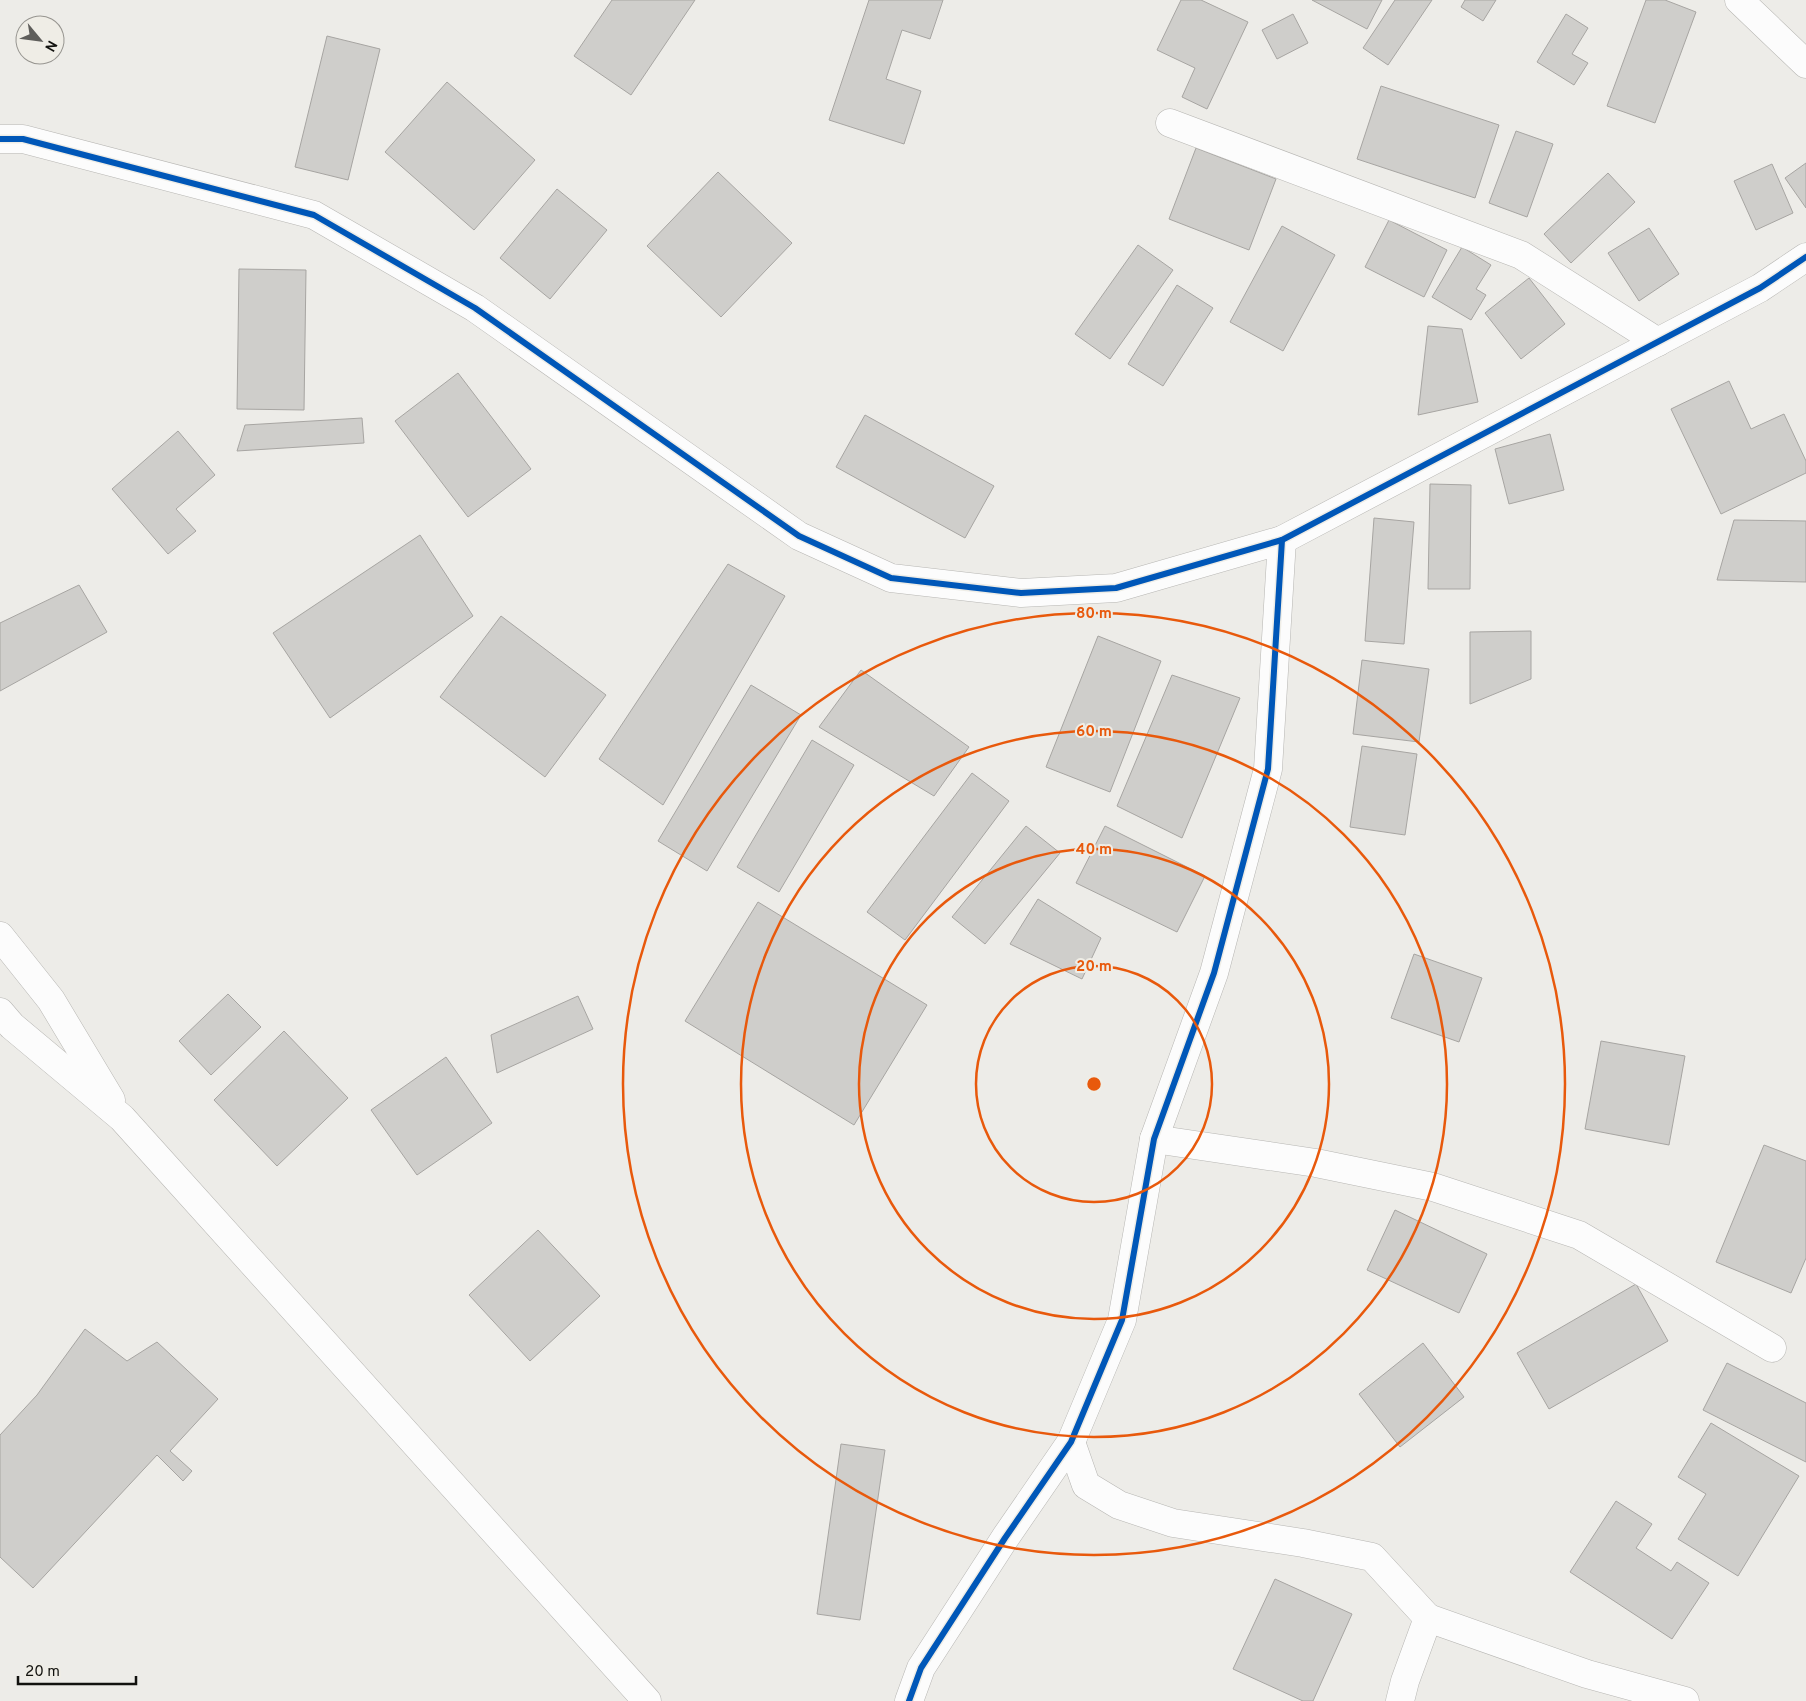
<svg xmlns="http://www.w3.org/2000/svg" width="1806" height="1701" viewBox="0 0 1806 1701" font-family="Overpass,sans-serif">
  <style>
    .building { fill: #cfcecb; stroke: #a7a5a2 }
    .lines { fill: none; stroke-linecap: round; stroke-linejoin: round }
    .minor-casing { stroke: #b7b6b3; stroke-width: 29 }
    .minor { stroke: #fcfcfc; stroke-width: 28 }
    .cycleway-casing { stroke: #efede6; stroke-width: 9 }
    .cycleway { stroke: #0057b8; stroke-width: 6 }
    .ring { fill: none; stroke: #e8590c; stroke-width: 2.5 }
    .centre { fill: #e8590c; stroke: #efede6; stroke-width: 2.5 }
    .ring-label { font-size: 15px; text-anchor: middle; font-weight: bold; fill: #e8590c; stroke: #efede6; stroke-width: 4; stroke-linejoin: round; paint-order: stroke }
  </style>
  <rect width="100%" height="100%" fill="#edece8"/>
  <g class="building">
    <polygon points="612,0 695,0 631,95 574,56"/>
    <polygon points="869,0 943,0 930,39 902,30 886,79 921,91 904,144 829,120"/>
    <polygon points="1181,0 1201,0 1248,22 1207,109 1182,97 1195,68 1157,50"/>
    <polygon points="1312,0 1382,0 1367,29"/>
    <polygon points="1395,0 1432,0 1388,65 1363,48"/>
    <polygon points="1465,0 1496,0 1483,21 1461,7"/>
    <polygon points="1646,0 1665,0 1696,12 1655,123 1607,106"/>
    <polygon points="1293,14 1308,43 1277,59 1262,30"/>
    <polygon points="1566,14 1588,28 1572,54 1588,63 1574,85 1537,62"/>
    <polygon points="327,36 380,49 348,180 295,167"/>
    <polygon points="447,82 535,160 474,230 385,152"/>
    <polygon points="1381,86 1499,125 1475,198 1357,159"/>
    <polygon points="1516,131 1553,144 1527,217 1489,203"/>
    <polygon points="1196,148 1276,179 1249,250 1169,219"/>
    <polygon points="1806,163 1806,208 1785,178"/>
    <polygon points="1772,164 1793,213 1756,230 1734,181"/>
    <polygon points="718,172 792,243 721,317 647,246"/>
    <polygon points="1608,173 1635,202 1571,263 1544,234"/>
    <polygon points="557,189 607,230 550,299 500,258"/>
    <polygon points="1389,220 1447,250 1424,297 1365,267"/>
    <polygon points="1282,226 1335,255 1283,351 1230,322"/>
    <polygon points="1649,228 1679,274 1639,301 1608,253"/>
    <polygon points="1138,245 1173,270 1110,359 1075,334"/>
    <polygon points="1462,247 1491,265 1476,289 1486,295 1471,320 1432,297"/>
    <polygon points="239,269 306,270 304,410 237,409"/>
    <polygon points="1529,278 1565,324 1521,359 1485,313"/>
    <polygon points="1177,285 1213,308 1163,386 1128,364"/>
    <polygon points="1428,326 1462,329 1478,402 1418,415"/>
    <polygon points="458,373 531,469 468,517 395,421"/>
    <polygon points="1729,381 1751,429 1784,414 1806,461 1806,473 1721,514 1671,409"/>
    <polygon points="865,415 994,486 965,538 836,467"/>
    <polygon points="362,418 364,443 237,451 245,425"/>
    <polygon points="178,431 215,475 176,509 196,531 168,554 112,489"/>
    <polygon points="1550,434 1564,490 1509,504 1495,449"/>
    <polygon points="1430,484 1471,485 1470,589 1428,589"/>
    <polygon points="1374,518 1414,522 1404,644 1365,641"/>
    <polygon points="1734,520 1806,521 1806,582 1717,580"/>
    <polygon points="420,535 473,616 330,718 273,633"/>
    <polygon points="728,564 785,596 663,805 599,759"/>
    <polygon points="79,585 107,632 0,691 0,623"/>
    <polygon points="501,616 606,695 545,777 440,697"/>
    <polygon points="1531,631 1531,679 1470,704 1470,632"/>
    <polygon points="1098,636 1161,661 1110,792 1046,767"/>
    <polygon points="1362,660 1429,669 1419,742 1353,734"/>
    <polygon points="861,670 969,747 934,796 819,727"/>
    <polygon points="1172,675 1240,698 1182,838 1117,806"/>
    <polygon points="751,685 801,715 707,871 658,841"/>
    <polygon points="812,740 854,765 779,892 737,867"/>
    <polygon points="1362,746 1417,754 1405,835 1350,827"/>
    <polygon points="972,773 1009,801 905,940 867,912"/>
    <polygon points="1026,826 1060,853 985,944 952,917"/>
    <polygon points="1105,826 1205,876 1177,932 1076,883"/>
    <polygon points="1038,899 1101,938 1082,979 1010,944"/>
    <polygon points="758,902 927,1005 854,1125 685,1021"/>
    <polygon points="1414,954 1482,978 1459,1042 1391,1018"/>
    <polygon points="228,994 261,1027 211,1075 179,1041"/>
    <polygon points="578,996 593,1029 497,1073 491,1035"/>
    <polygon points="284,1031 348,1098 277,1166 214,1100"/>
    <polygon points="1601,1041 1685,1056 1669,1145 1585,1129"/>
    <polygon points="446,1057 492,1123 417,1175 371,1110"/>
    <polygon points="1764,1145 1806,1161 1806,1258 1791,1293 1716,1262"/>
    <polygon points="1395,1210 1487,1254 1459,1313 1367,1270"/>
    <polygon points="538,1230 600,1296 530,1361 469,1295"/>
    <polygon points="1636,1284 1668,1341 1549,1409 1517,1353"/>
    <polygon points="85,1329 127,1361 157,1342 218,1399 170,1451 192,1471 183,1481 157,1455 33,1588 0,1557 0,1435 37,1395"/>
    <polygon points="1423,1343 1464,1397 1400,1447 1359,1394"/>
    <polygon points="1727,1363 1806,1403 1806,1462 1703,1410"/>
    <polygon points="1711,1423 1799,1476 1738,1576 1678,1539 1706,1494 1678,1477"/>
    <polygon points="841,1444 885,1450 860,1620 817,1614"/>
    <polygon points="1616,1501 1652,1524 1636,1548 1671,1571 1677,1562 1709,1583 1672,1639 1570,1572"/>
    <polygon points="1275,1579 1352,1614 1313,1701 1303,1701 1233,1669"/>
  </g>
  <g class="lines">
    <g class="minor-casing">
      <g id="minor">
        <polyline points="1739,0 1806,64"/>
        <polyline points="1170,123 1521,255 1658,342"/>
        <polyline points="0,139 23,139 314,215 475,308 799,536 891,578 1021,593 1116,588 1282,540 1760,288 1806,257"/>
        <polyline points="0,936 51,1000 111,1100"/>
        <polyline points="0,1012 12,1026 122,1118 647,1701"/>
        <polyline points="1154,1139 1316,1163 1433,1187 1579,1235 1772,1348"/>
        <polyline points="1071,1442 1086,1485 1119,1505 1173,1523 1303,1543 1372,1557 1428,1618 1405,1681 1400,1701"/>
        <polyline points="1428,1618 1587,1674 1685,1701"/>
        <polyline points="909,1701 921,1668 1005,1538 1071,1442 1122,1320 1154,1139 1214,973 1268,769 1282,540"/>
      </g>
    </g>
    <use href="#minor" class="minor"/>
    <g class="cycleway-casing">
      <g id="cycleway">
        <polyline points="0,139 23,139 314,215 475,308 799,536 891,578 1021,593 1116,588 1282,540 1760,288 1806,257"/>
        <polyline points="909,1701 921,1668 1005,1538 1071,1442 1122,1320 1154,1139 1214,973 1268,769 1282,540"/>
      </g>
    </g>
    <use href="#cycleway" class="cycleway"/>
  </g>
  <g class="ring">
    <circle cx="1094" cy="1084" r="118"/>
    <circle cx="1094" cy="1084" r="235"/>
    <circle cx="1094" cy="1084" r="353"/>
    <circle cx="1094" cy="1084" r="471"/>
  </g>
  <circle cx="1094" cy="1084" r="8" class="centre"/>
  <g class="ring-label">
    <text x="1094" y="618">80 m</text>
    <text x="1094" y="736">60 m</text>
    <text x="1094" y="854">40 m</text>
    <text x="1094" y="971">20 m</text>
  </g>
  <g transform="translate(40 40) rotate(119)"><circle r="24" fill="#efede6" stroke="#979590"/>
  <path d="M0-4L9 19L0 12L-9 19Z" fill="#5f5e5b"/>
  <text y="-8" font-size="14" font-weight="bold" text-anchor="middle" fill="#12120f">N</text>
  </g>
  <path d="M18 1676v8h118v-8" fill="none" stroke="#12120f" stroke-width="2.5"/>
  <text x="25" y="1676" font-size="15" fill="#12120f" stroke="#efede6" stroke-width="4" paint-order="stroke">20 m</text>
</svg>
